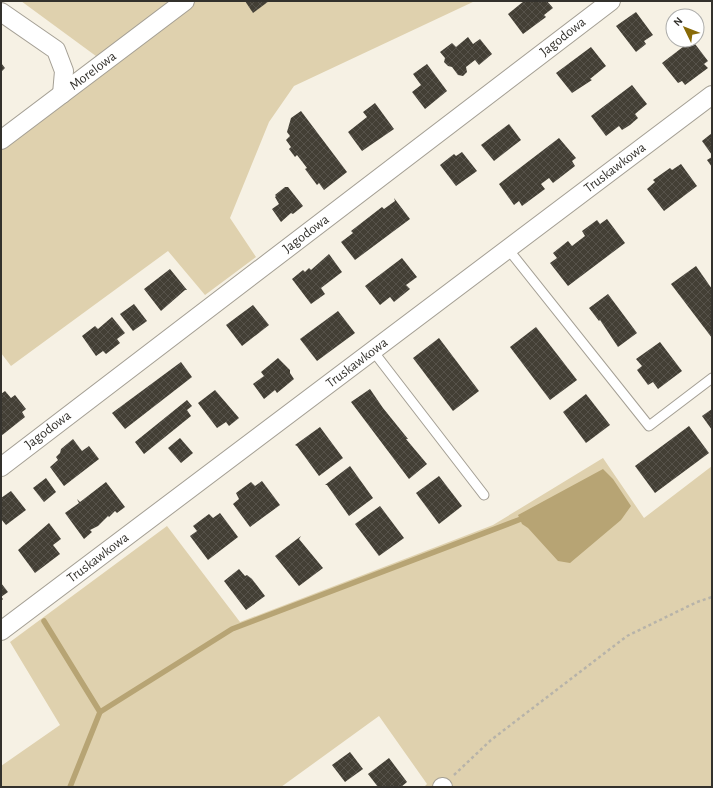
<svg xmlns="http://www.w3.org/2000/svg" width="713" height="788" viewBox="0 0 713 788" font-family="'Alegreya Sans',sans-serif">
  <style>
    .green { fill: #dfd1ae }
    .water { fill: #b7a474 }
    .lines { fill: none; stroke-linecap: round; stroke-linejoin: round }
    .stream { stroke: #b7a474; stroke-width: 5.5 }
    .building { fill: url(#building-cross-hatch) }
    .service-casing { stroke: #a49f94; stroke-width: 11 }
    .minor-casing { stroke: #a49f94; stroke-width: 20 }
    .path { stroke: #b7b3a9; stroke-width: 2.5; stroke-dasharray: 3 3; stroke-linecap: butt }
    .service { stroke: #fff; stroke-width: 9 }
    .minor { stroke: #fff; stroke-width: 18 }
    .labels { text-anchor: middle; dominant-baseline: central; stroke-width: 4; stroke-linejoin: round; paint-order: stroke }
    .street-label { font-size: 14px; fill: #33312c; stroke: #fff }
  </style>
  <defs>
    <pattern id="building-cross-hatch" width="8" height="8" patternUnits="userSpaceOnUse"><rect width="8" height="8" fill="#433f35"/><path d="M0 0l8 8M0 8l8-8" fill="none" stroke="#56524a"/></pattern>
  </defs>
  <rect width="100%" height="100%" fill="#f6f1e4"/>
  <g class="green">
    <polygon points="21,1 475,1 294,86 269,122 230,218 256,257 205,295 168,251 11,366 1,353 1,138 100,59"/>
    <polygon points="603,458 644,518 712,466 712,787 424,787 427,784 379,716 281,787 1,787 1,766 60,725 10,642 167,526 240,622 493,525"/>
  </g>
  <polygon class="water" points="603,469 613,479 631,506 621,520 570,563 558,561 528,528 522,524 518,515"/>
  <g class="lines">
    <g class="stream">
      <polyline points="44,621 100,712"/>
      <polyline points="70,787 100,712 232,629 521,519"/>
    </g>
  </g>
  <g class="building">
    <polygon points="245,1 269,1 253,13"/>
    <polygon points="524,1 547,1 553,8 544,15 546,17 523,34 508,14"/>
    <polygon points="636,12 653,35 644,41 646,44 636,52 616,26"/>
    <polygon points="468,37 473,44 480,39 492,54 479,65 475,60 466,67 467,72 463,76 458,75 452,67 448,66 444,62 445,58 440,52 452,43 456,47"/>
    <polygon points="692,40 708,61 704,64 708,68 685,85 682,81 678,83 662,63"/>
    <polygon points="591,47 606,66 590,79 592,80 572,93 556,73"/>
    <polygon points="1,63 5,68 1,72"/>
    <polygon points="427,64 447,91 425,109 412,92 421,85 413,74"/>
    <polygon points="632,85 647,104 635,114 638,118 630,125 622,130 619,126 606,136 591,116"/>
    <polygon points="375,103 394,129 362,151 348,132 367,117 363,112"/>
    <polygon points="301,111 347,172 324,190 319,183 317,185 305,169 307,168 297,155 295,157 289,149 291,147 286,140 290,136 287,132 291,118"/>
    <polygon points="509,124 521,140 494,161 481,145"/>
    <polygon points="712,133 712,155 702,141"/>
    <polygon points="559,138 576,158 572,161 575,166 553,183 549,178 541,184 545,189 522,206 519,201 514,205 499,184"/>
    <polygon points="462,152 477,171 456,186 440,165 454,154 456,156"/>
    <polygon points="712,157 712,167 707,160"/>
    <polygon points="681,164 697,186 664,211 647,189 655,182 653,180 670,168 672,170"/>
    <polygon points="285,187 288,187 303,206 293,214 291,213 281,222 272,209 279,204 275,197 276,196 275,195"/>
    <polygon points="394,198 410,219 355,260 341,242 353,233 351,231 382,207 384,209 395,201"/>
    <polygon points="607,219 625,243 568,286 550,263 557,258 553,253 568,241 572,246 585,236 582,231 597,220 600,224"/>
    <polygon points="329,254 342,272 321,288 325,294 311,304 292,279 303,270 305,272 309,268 311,270"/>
    <polygon points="402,258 417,277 406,285 410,289 394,302 390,297 380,305 365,286"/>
    <polygon points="696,266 712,289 712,338 671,284"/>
    <polygon points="170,269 187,290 185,290 161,311 144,289"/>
    <polygon points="608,294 637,333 618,347 600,320 599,321 589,308"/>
    <polygon points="134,304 147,321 133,331 120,314"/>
    <polygon points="253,305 269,325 242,346 226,325"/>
    <polygon points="338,311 355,333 317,361 300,339"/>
    <polygon points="112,317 125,333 117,339 120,343 106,354 103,351 96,356 82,336 95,326 98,329"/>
    <polygon points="536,327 577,380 550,400 510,347"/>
    <polygon points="439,338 479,391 453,411 413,358"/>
    <polygon points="660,342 682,371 658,389 653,382 648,385 637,370 642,366 636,359"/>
    <polygon points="278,358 290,370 290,373 294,379 277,393 275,390 264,399 253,384 264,376 261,372"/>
    <polygon points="181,362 192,377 125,429 112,413"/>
    <polygon points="370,389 383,408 408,439 406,439 427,464 409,479 351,402"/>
    <polygon points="215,390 239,418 229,426 226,422 217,428 198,403"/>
    <polygon points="5,391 11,398 15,395 26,409 22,412 25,417 1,436 1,394"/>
    <polygon points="586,394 610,425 586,443 563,412"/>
    <polygon points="187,400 192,406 187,410 191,416 144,454 135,442"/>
    <polygon points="712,409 712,430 702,416"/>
    <polygon points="689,426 709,453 655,493 635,466"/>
    <polygon points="320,427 343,458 319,476 297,446 295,445"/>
    <polygon points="180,438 193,453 181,463 168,448"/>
    <polygon points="73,439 82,451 89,446 99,459 64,486 50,467 58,460 56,457 60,453 61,449"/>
    <polygon points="350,466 373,498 349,516 327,485 325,485"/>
    <polygon points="439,476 462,506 439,524 416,493"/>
    <polygon points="46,478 56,492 44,502 33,488"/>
    <polygon points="262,481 280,505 250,527 233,504 239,499 236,493 251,482 255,486"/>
    <polygon points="106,482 125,507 117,513 115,511 109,517 108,516 98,526 90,530 92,532 84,539 65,513 79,503 77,499 80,502"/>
    <polygon points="11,491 26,510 6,525 1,519 1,498"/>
    <polygon points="380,506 404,538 379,556 355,524"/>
    <polygon points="220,513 238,537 208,560 190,536 197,531 193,526 209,514 213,518"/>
    <polygon points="49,523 61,539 53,545 60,554 35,573 18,550"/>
    <polygon points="301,536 299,539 323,568 299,586 275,556"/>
    <polygon points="239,569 245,576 247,575 252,579 265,596 246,610 224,581"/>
    <polygon points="1,583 8,592 1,597 3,599 1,601"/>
    <polygon points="350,752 363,769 345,782 332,765"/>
    <polygon points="389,758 407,782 401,787 378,787 368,774"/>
  </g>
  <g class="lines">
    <g class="service-casing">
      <g id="service">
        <polyline points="508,249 649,426 712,378"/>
        <polyline points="373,351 484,495"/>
      </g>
    </g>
    <g class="minor-casing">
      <g id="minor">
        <polyline points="1,12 56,50 64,71 62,94"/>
        <polyline points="1,140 185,1"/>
        <polyline points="1,467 611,1"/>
        <polyline points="1,631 712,95"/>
        <polyline points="442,787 443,787"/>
      </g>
    </g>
    <polyline class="path" points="454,775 491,740 627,636 697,602 712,597"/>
    <use href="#service" class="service"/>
    <use href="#minor" class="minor"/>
  </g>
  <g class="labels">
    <g class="street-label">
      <text transform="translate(563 37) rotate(-38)">Jagodowa</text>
      <text transform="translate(93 71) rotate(-37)">Morelowa</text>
      <text transform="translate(615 168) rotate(-37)">Truskawkowa</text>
      <text transform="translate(306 234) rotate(-37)">Jagodowa</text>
      <text transform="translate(357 363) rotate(-37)">Truskawkowa</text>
      <text transform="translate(48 430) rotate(-37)">Jagodowa</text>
      <text transform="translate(98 558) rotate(-37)">Truskawkowa</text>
    </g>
  </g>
  <rect width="713" height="788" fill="none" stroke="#33312c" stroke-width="4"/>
  <g transform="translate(685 28) rotate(313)"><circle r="19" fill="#ffffff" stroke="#adadab"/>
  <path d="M0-3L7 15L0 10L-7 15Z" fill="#886a07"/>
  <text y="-6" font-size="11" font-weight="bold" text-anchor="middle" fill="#33312c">N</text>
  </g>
</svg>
